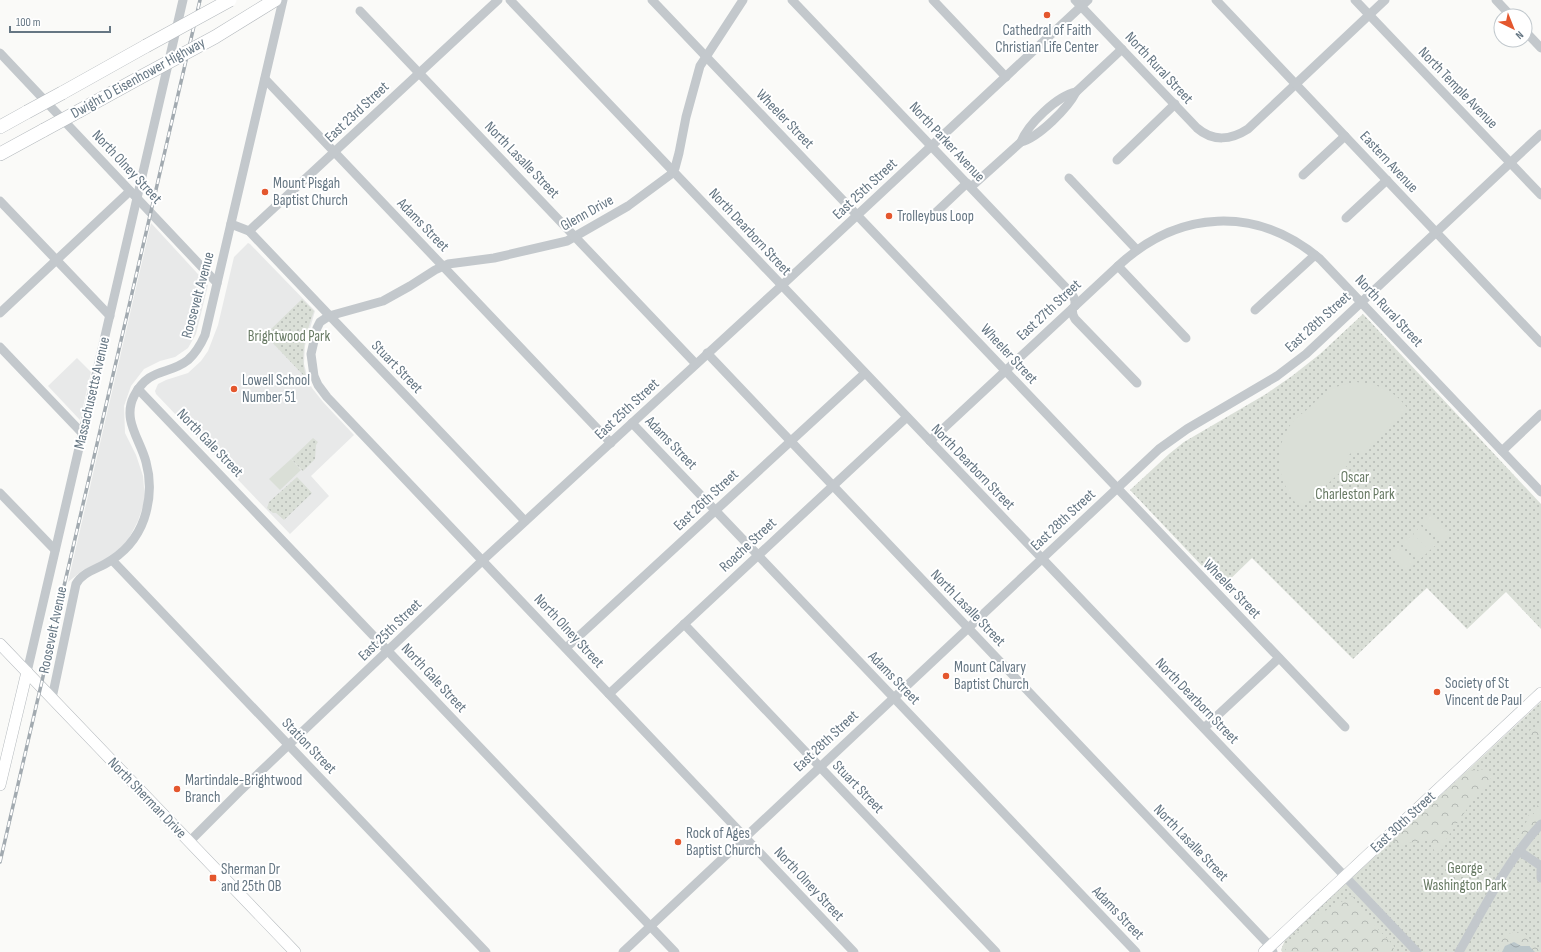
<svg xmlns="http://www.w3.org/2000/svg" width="1541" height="952" viewBox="0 0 1541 952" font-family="'Sofia Sans Condensed',sans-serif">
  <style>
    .built { fill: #e8e9e9 }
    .grass { fill: url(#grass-dots) }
    .forest { fill: url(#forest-crowns) }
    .garden { fill: #dadfd7 }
    .water { fill: url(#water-waves) }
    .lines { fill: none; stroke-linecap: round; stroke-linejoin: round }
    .major-casing { stroke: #b5babe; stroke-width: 12 }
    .highway-casing { stroke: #b4b9bd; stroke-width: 14 }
    .minor { stroke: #c3c8cc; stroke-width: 9 }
    .major { stroke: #fff; stroke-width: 11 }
    .highway { stroke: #fff; stroke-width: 13 }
    .rail-casing { stroke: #a2aab0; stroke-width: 3.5 }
    .rail { stroke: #fff; stroke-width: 2; stroke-dasharray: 6; stroke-linecap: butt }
    .highway-bridge-casing { stroke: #b4b9bd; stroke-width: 14; stroke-linecap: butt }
    .highway-bridge { stroke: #fff; stroke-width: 13 }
    .poi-dot { fill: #e4572e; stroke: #fff; stroke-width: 1.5 }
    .labels { text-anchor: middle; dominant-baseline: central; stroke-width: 4; stroke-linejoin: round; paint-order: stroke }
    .poi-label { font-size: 15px; fill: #657683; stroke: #fff; text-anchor: start }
    .street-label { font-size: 15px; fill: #657683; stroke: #fff }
    .park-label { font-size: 15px; fill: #687a64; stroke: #fff }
  </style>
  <defs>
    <pattern id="grass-dots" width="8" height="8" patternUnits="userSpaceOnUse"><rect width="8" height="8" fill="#dadfd7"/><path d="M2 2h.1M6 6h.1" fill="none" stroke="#b4b9b4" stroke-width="1.8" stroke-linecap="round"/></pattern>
    <pattern id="forest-crowns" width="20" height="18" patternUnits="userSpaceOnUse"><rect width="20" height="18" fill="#dadfd7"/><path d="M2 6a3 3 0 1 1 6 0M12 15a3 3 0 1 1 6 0" fill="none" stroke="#b4b9b4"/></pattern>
    <pattern id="water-waves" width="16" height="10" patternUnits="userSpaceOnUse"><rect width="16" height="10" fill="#bbc7cb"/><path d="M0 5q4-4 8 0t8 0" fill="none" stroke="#9ca6aa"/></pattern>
  </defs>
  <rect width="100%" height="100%" fill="#fafaf8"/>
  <g class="built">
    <polygon points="151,223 208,285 196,334 188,348 175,357 160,361 144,369 131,386 124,406 125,433 136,455 143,476 145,500 138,521 128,540 116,552 99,564 83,570 68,582"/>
    <polygon points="248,243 250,244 315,311 305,346 304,364 309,382 312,388 323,402 354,435 311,476 329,496 290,534 156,394 155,391 158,384 166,380 188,373 201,361 208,351 218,325 234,257"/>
    <polygon points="77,358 91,372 80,420 48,386"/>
  </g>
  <g class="grass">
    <path d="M302 299 314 311C306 334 299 356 307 379L266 336 267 333Z"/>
    <polygon points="1363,314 1541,504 1541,629 1506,592 1467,629 1427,588 1416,598 1353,659 1252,558 1222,587 1130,490 1169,454 1184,442 1266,394 1292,376 1320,354"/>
    <polygon points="313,438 318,442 316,445 315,459 303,471 291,459"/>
    <polygon points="297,477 312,493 284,520 276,513 273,513 267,508 269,502"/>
    <polygon points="1541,702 1541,952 1282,952 1281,950 1285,940"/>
  </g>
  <g class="forest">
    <polygon points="1541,724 1541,736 1533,738 1528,733 1530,730"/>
    <polygon points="1486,769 1492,777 1469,806 1441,847 1442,852 1435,854 1433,846 1427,839 1400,845 1393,840 1467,771"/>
    <polygon points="1541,803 1541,820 1527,835 1516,839 1528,819 1528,814 1534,814 1533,809"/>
    <polygon points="1352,896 1377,928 1394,946 1393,952 1284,952 1305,922"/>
    <polygon points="1523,931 1541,952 1498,952 1500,943 1506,934"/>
  </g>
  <g class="garden">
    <path d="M1356 382C1379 384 1394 390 1408 409L1363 451 1352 452 1349 455 1348 465 1303 507C1295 505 1289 495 1286 487 1276 467 1277 443 1291 424 1296 417 1303 413 1309 408 1327 390 1330 387 1356 382Z"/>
    <polygon points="291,459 301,470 280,490 269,479"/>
    <polygon points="1431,513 1451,534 1443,543 1423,521"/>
    <polygon points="1421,526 1437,544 1429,551 1413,534"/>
    <polygon points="1411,536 1427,553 1418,561 1402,543"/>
    <polygon points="1400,546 1416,563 1407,571 1391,553"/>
  </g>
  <polygon class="water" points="1514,942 1521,946 1529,946 1535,952 1502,952 1505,946"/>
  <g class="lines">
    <g class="major-casing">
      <g id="major">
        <polyline points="0,644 295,952"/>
        <polyline points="0,785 27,672"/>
        <polyline points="1264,952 1541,693"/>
      </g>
    </g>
    <g class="highway-casing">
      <g id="highway">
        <polyline points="62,93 146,46"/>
        <polyline points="79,111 139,78"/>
        <polyline points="0,127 27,112"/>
        <polyline points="0,154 44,130"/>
      </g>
    </g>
    <g class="minor">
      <polyline points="510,0 1417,952"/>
      <polyline points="652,0 1345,727"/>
      <polyline points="743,0 700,66 686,117 679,153 675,168 670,175 628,206 567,241 494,258 448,264 435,270 410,286 383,301 329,316 320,322 317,328 311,354 314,376 318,385 327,397 854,952"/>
      <polyline points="792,0 1072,294 1075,300 1075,306"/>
      <polyline points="933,0 1006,77"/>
      <path d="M1075 0 1197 128C1213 142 1231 140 1248 129L1385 0"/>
      <polyline points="1216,0 1541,343"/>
      <polyline points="1355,0 1541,195"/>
      <polyline points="1496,0 1511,16"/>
      <polyline points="360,11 696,364"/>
      <polyline points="1525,31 1541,48"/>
      <polyline points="0,53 217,283"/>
      <polyline points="265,79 611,443"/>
      <path d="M1021 142C1039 137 1068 108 1076 92L1122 49"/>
      <polyline points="1117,160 1175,104"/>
      <polyline points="1303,175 1345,136"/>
      <polyline points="1069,178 1137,250"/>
      <path d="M971 187 1021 142C1028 124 1057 96 1076 92"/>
      <polyline points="0,201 110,316"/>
      <polyline points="930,218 967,183"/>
      <polyline points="1346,218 1387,180"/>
      <polyline points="231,224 249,231 498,0"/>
      <polyline points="249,231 525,521"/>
      <polyline points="1118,266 1186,338"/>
      <polyline points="1072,309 1073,315 1075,319 1137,383"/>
      <polyline points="1255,310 1315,255"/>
      <polyline points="0,313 130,191"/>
      <polyline points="0,347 83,434"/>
      <polyline points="707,353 1270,946 1273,952"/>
      <polyline points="138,389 675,952"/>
      <polyline points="632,423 1136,952"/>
      <path d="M930 441 1118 266C1178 210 1256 205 1320 259L1541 492"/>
      <polyline points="1502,451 1541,414"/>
      <polyline points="0,493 55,550"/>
      <polyline points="112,560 486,952"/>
      <polyline points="684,624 996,952"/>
      <polyline points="566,648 865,373"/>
      <polyline points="27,672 183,0"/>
      <polyline points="609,694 907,417"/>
      <path d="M52 698 76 584C82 573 94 570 105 564 123 554 137 539 144 519 150 501 151 480 146 462 140 439 122 420 134 396 150 366 168 376 188 360 196 353 201 344 205 335L283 0"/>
      <polyline points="1204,728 1279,658"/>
      <polyline points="189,842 239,792 483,560 778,289 1088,0"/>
      <polyline points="1519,851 1541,866"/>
      <polyline points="1541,870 1541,878"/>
      <polyline points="623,952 1159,449 1187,429 1277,376 1306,354 1541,134"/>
      <path d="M1459 952C1484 908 1507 861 1541 824"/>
    </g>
    <use href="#major" class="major"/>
    <use href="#highway" class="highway"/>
    <g class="rail-casing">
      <polyline id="rail" points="0,862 200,0"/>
    </g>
    <use href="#rail" class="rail"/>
    <g class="highway-bridge-casing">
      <g id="highway-bridge">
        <polyline points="146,46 230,0"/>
        <polyline points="139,78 215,37 275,0"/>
        <polyline points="27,112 62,93"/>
        <polyline points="44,130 79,111"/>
      </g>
    </g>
    <use href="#highway-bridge" class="highway-bridge"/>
  </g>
  <g class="poi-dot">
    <circle cx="1047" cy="15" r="4"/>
    <circle cx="265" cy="192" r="4"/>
    <circle cx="889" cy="216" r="4"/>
    <circle cx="234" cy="389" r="4"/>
    <circle cx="946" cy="676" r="4"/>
    <circle cx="1437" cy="692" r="4"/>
    <circle cx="177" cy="789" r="4"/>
    <circle cx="678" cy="842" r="4"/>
    <rect x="209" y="874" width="8" height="8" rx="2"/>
  </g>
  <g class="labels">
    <g class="poi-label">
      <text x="1047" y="30" text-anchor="middle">Cathedral of Faith<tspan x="1047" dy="17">Christian Life Center</tspan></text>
      <text x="273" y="183">Mount Pisgah<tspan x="273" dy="17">Baptist Church</tspan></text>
      <text x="897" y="216">Trolleybus Loop</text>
      <text x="242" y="380">Lowell School<tspan x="242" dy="17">Number 51</tspan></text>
      <text x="954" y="667">Mount Calvary<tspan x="954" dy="17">Baptist Church</tspan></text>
      <text x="1445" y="683">Society of St<tspan x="1445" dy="17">Vincent de Paul</tspan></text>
      <text x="185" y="780">Martindale-Brightwood<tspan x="185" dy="17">Branch</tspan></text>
      <text x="686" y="833">Rock of Ages<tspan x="686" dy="17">Baptist Church</tspan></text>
      <text x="221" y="869">Sherman Dr<tspan x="221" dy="17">and 25th OB</tspan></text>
    </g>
    <g class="street-label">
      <text transform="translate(1159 68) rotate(47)">North Rural Street</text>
      <text transform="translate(138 78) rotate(-29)">Dwight D Eisenhower Highway</text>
      <text transform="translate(1458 88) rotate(46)">North Temple Avenue</text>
      <text transform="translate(357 112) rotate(-43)">East 23rd Street</text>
      <text transform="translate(785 119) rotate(46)">Wheeler Street</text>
      <text transform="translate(947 142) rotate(47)">North Parker Avenue</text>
      <text transform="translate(522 160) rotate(46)">North Lasalle Street</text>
      <text transform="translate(1389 162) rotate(47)">Eastern Avenue</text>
      <text transform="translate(127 167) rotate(47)">North Olney Street</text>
      <text transform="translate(865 189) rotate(-43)">East 25th Street</text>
      <text transform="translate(587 213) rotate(-29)">Glenn Drive</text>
      <text transform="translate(423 225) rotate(46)">Adams Street</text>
      <text transform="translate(750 232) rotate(47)">North Dearborn Street</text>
      <text transform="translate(198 295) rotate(-75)">Roosevelt Avenue</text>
      <text transform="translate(1049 310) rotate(-43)">East 27th Street</text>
      <text transform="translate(1389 311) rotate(47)">North Rural Street</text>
      <text transform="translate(1318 322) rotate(-42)">East 28th Street</text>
      <text transform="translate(1009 354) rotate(47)">Wheeler Street</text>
      <text transform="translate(397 367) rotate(46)">Stuart Street</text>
      <text transform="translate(92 393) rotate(-77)">Massachusetts Avenue</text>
      <text transform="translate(627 409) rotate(-43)">East 25th Street</text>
      <text transform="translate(210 443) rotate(46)">North Gale Street</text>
      <text transform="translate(671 443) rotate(46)">Adams Street</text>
      <text transform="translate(973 467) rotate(46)">North Dearborn Street</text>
      <text transform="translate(706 500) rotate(-43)">East 26th Street</text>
      <text transform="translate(1063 520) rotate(-43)">East 28th Street</text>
      <text transform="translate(748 545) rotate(-43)">Roache Street</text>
      <text transform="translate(1232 589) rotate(46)">Wheeler Street</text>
      <text transform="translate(968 608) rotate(46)">North Lasalle Street</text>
      <text transform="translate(53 630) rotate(-78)">Roosevelt Avenue</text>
      <text transform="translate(390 630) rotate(-44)">East 25th Street</text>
      <text transform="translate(569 631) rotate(47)">North Olney Street</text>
      <text transform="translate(434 678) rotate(47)">North Gale Street</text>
      <text transform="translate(894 678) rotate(46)">Adams Street</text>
      <text transform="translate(1197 701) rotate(46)">North Dearborn Street</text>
      <text transform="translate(826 741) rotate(-43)">East 28th Street</text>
      <text transform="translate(309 746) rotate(46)">Station Street</text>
      <text transform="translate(858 787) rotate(46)">Stuart Street</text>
      <text transform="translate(147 798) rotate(46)">North Sherman Drive</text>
      <text transform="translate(1403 822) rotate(-43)">East 30th Street</text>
      <text transform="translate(1191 843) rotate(46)">North Lasalle Street</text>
      <text transform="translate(809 884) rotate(47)">North Olney Street</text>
      <text transform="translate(1118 913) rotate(46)">Adams Street</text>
    </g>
    <g class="park-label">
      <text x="289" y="336">Brightwood Park</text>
      <text x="1355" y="477">Oscar<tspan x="1355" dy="17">Charleston Park</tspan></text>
      <text x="1465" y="868">George<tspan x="1465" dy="17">Washington Park</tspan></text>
    </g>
  </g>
  <g transform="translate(1513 28) rotate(137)"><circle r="19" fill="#ffffff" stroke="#c1c8cd"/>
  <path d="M0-3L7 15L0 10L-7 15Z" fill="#e4572e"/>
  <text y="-6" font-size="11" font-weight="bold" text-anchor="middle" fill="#657683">N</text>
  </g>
  <path d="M10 26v6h100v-6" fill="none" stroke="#657683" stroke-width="2"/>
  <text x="16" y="26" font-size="12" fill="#657683" stroke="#ffffff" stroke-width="3" paint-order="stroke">100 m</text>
</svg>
